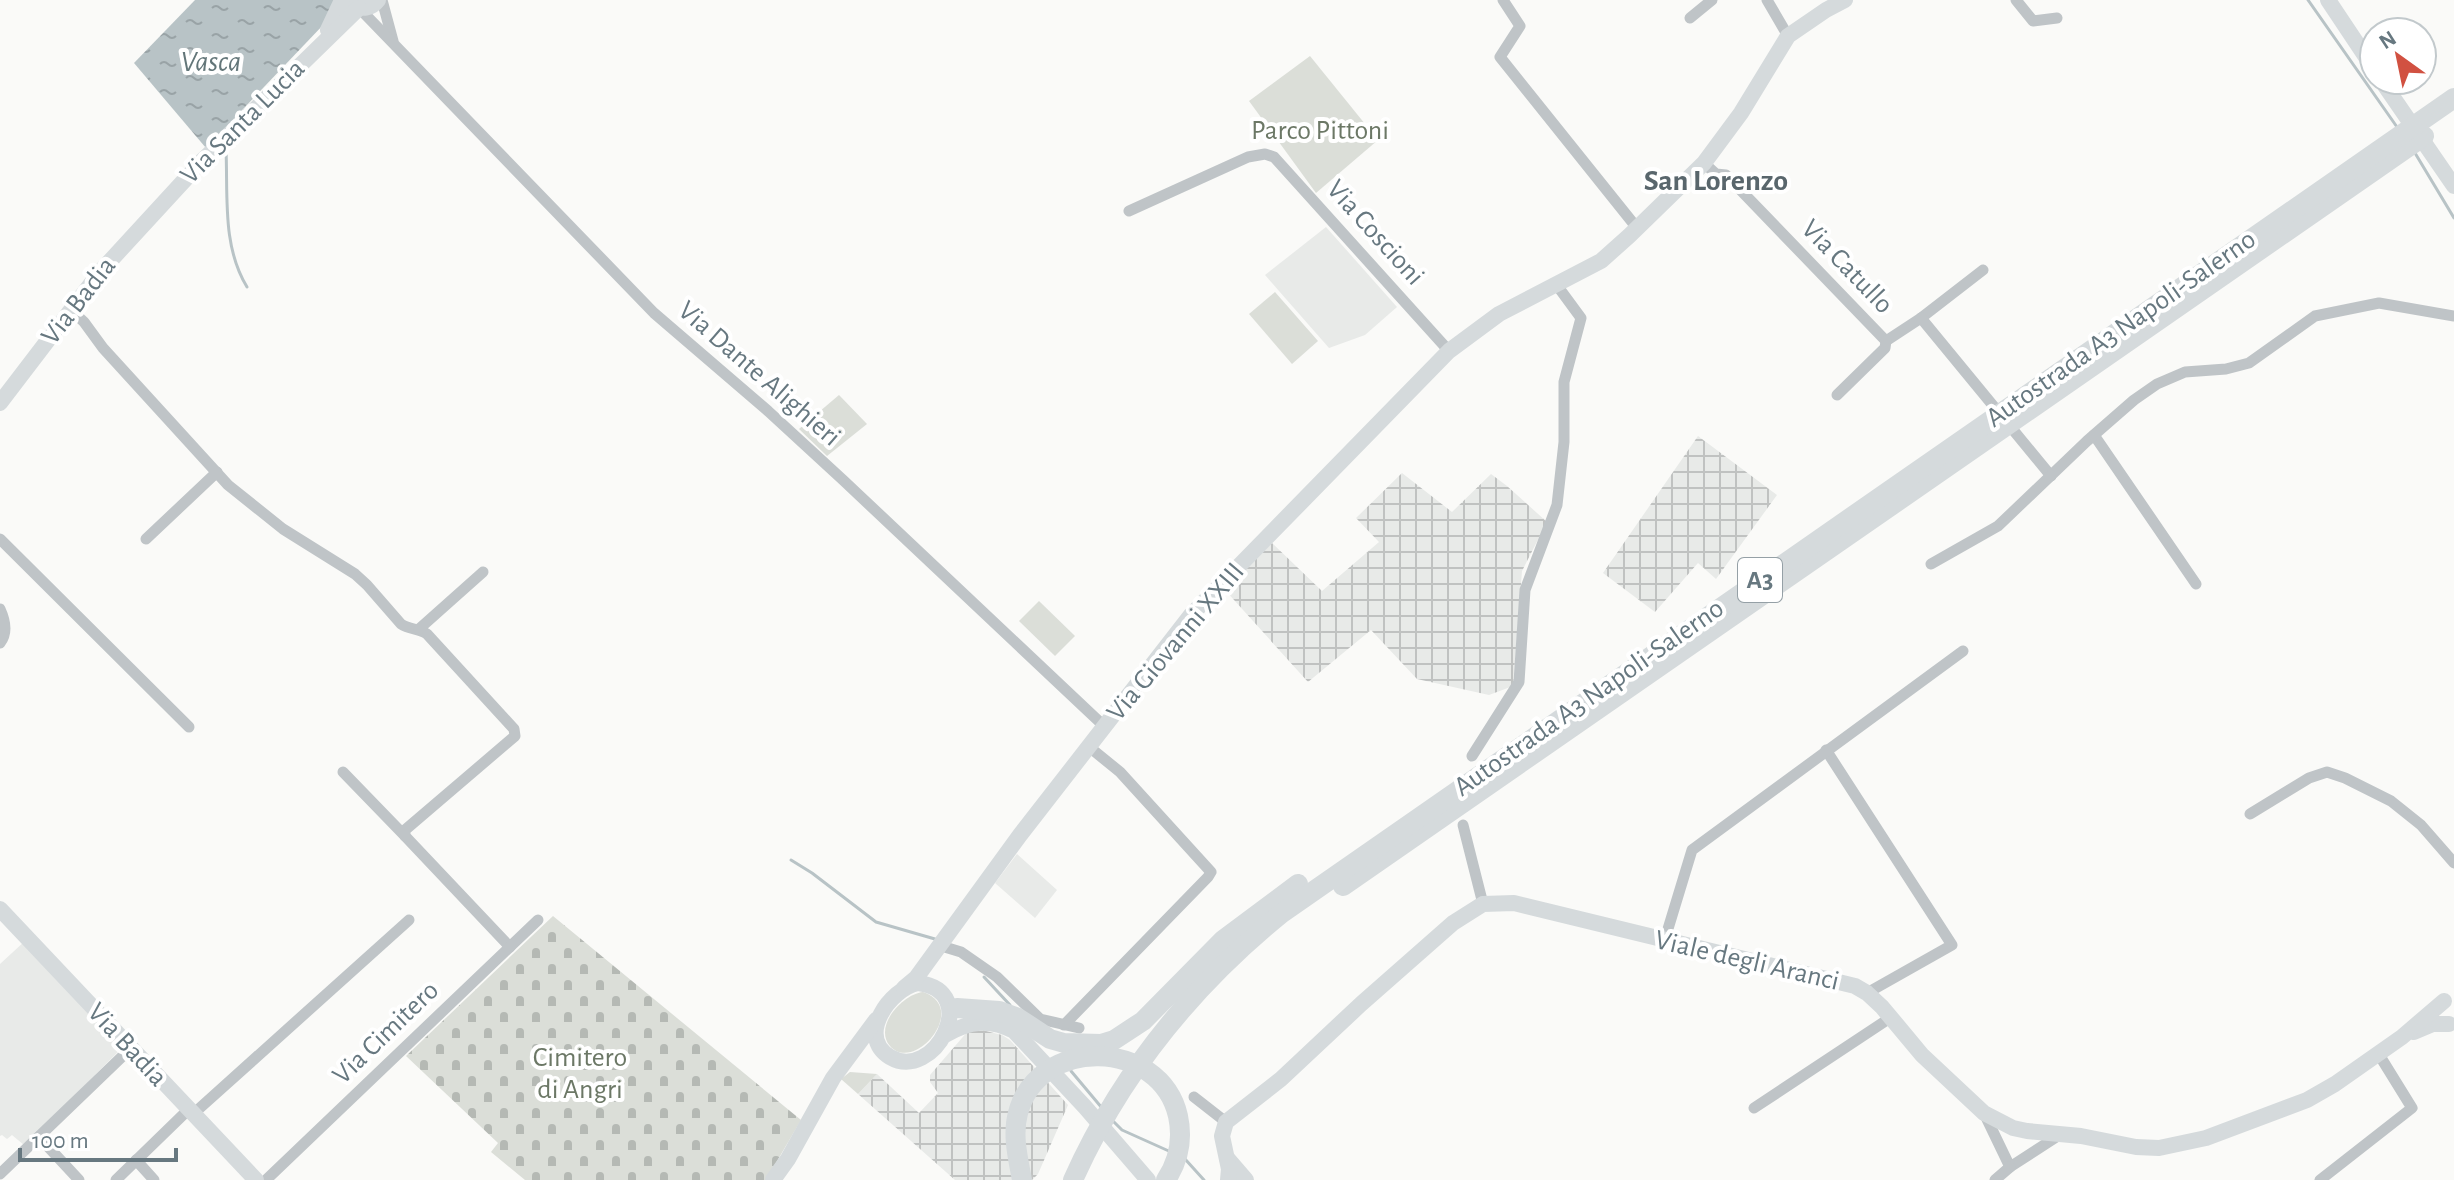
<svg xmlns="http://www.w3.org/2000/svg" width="2454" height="1180" viewBox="0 0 2454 1180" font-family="'Alegreya Sans',sans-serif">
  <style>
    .built { fill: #e8eae8 }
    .industrial { fill: url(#industrial-grid) }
    .green { fill: #dbded8 }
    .cemetery { fill: url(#cemetery-stones) }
    .water { fill: url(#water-ripples) }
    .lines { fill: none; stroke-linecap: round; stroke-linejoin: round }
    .stream { stroke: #b8c3c6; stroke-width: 3 }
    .street { stroke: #bfc4c7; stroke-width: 11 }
    .secondary { stroke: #d5dadc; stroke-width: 16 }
    .highway { stroke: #d5dadc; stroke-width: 20 }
    .labels { text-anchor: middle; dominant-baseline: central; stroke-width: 8; stroke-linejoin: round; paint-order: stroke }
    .shield { fill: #fff; stroke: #95a0a6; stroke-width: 2 }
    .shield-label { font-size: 26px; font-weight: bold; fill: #677880 }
    .street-label { font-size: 28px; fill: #677880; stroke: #fff }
    .park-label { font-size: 28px; fill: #6c7866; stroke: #fff }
    .water-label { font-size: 30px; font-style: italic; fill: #637679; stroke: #fff }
    .neighbourhood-label { font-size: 30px; font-weight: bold; fill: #59666c; stroke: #fff }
  </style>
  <defs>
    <pattern id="industrial-grid" width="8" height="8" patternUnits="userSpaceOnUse" patternTransform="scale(2)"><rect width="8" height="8" fill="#e8eae8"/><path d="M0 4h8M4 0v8" fill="none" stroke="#c0c2c1"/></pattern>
    <pattern id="cemetery-stones" width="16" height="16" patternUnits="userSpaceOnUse" patternTransform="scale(2)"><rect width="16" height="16" fill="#dbded8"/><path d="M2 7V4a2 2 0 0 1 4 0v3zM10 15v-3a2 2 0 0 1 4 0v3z" fill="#b5b9b4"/></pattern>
    <pattern id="water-ripples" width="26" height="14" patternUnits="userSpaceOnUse" patternTransform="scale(2)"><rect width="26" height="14" fill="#b8c3c6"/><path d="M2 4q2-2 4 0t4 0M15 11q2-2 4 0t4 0" fill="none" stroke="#99a3a6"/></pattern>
  </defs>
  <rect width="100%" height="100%" fill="#fafaf8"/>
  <g class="built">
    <polygon points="1326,227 1397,307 1365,335 1329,348 1265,275"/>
    <polygon points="1017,854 1057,890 1035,918 995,883"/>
    <polygon points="25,941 121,1049 24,1145 12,1135 7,1139 2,1135 0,1136 0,964"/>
  </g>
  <g class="industrial">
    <polygon points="1698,436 1777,495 1716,579 1698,563 1655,612 1603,573"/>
    <polygon points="1402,473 1452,512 1491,474 1507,486 1547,522 1522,571 1513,686 1489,695 1417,679 1371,630 1308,682 1225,590 1272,543 1322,591 1379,542 1356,518"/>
    <polygon points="982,1030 1002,1035 1010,1040 1068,1105 1038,1174 1032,1180 955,1180 858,1094 877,1074 919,1113 938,1093 930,1082 930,1075 968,1031"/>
  </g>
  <g class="green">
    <polygon points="1310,56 1378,140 1316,193 1249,101"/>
    <polygon points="1275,292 1318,341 1292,364 1249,314"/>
    <polygon points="839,395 867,424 827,456 799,429"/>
    <polygon points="1039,601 1075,636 1055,656 1019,621"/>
    <path d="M923 992C970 1008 914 1074 890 1046 873 1026 903 994 923 992Z"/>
    <polygon points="850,1072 877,1074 858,1094 841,1079"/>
  </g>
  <polygon class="cemetery" points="553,916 801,1120 766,1180 525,1180 491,1152 498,1143 406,1056"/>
  <polygon class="water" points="195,0 336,0 325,23 206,148 134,63"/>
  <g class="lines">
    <g class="stream">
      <polyline points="2308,0 2397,127"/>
      <path d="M226 149C228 196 222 246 247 287"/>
      <polyline points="2415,153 2454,218"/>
      <polyline points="791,860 812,873 876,922 935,939"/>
      <polyline points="984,977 1010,1005"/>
      <polyline points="1071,1071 1102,1108"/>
      <polyline points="1112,1120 1122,1130 1171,1152"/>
      <polyline points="1185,1159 1204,1180"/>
    </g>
    <g class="street">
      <polyline points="382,0 393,41"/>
      <polyline points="1503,0 1520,26 1500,57 1637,228"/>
      <polyline points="1767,0 1788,36"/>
      <polyline points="2016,0 2033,21 2057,18"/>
      <polyline points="359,8 654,313 768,411 843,480 1105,727"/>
      <polyline points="1690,18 1712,0"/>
      <polyline points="1704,163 1716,174 1726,175 1886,341 1921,318 1983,270"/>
      <polyline points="1129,211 1248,157 1265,154 1274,157 1449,351"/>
      <path d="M71 310 84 322 103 348 228 485 283 529 355 574 367 585 401 624C410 630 418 628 427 634L514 729 515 736 405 830V836L510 947"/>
      <polyline points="1921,318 2051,476"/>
      <polyline points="1837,395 1885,348 1886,341"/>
      <polyline points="2094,435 2196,584"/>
      <polyline points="0,539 189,727"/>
      <polyline points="146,539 217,472"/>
      <polyline points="1931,564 1998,526 2087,441 2134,400 2157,384 2185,372 2226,369 2249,363 2315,316 2379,303 2454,316"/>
      <path d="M0 609C5 620 8 633 0 643"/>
      <polyline points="419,629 483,572"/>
      <polyline points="1826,750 1952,945 1867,993"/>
      <polyline points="1472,756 1519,682 1525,590 1557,505 1564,442 1564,382 1581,318 1556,284"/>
      <polyline points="343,772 405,836"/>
      <polyline points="2250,814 2309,778 2327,772 2345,778 2391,801 2421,825 2454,863"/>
      <polyline points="1463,825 1483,904"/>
      <polyline points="1664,942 1692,850 1963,651"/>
      <polyline points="938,945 961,952 997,977 1040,1019 1079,1028"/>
      <polyline points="1064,1025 1208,877 1211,872 1120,772 1088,746"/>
      <polyline points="1194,1097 1226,1122"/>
      <polyline points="1754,1108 1890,1018"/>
      <polyline points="1984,1113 2010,1167 2061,1134"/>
      <polyline points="192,1115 409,920"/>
      <polyline points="39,1137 79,1180"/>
      <polyline points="136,1160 154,1180"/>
      <polyline points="0,1174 130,1049"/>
      <polyline points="116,1180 188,1110"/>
      <polyline points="266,1180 538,920"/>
      <polyline points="1995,1180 2010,1167"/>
      <polyline points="2320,1180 2412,1108 2378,1053"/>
    </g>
    <g class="secondary">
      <polyline points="2328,0 2374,69"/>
      <path d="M352 4C362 10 371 9 378 0"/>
      <polyline points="328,30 342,0"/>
      <polyline points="2381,80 2454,186"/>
      <polyline points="0,403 100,272 203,160 359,8"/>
      <polyline points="0,909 256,1180"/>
      <path d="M918 983C983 991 934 1083 890 1057 856 1036 890 989 918 983Z"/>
      <polyline points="904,988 916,978 1020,835 1191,615 1449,351 1499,314 1601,261 1629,236 1704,163 1741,113 1788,36 1826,10 1845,0"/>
      <polyline points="2414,1032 2433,1024 2449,1024"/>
      <path d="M945 1035C970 1021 989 1018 1014 1031L1085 1107 1148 1180"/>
      <polyline points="1227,1158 1246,1180"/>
      <polyline points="773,1180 788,1159 833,1078 876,1020"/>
      <polyline points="1228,1180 1229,1169 1222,1136 1226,1122 1281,1079 1361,1004 1453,923 1483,904 1514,903 1855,986 1867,993 1882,1007 1922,1055 1984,1113 2013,1128 2027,1131 2081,1136 2136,1147 2159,1148 2206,1138 2307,1100 2335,1084 2402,1037 2444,1001"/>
    </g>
    <g class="highway">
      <polyline points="1343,886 2424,136"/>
      <polyline points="957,1008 999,1011 1018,1018 1050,1039 1064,1043 1101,1044 1114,1040 1143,1021 1223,940 1298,884"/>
      <path d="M1022 1180C1018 1158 1012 1135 1018 1113 1038 1036 1160 1038 1178 1116 1183 1139 1179 1160 1166 1180"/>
      <path d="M1073 1180C1120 1075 1192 986 1282 913L2454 98"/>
    </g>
  </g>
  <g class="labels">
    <rect class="shield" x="1738" y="558" width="44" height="44" rx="6"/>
    <g class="shield-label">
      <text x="1760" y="580">A3</text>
    </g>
    <g class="street-label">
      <text transform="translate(243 122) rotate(-45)">Via Santa Lucia</text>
      <text transform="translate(1375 233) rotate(48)">Via Coscioni</text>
      <text transform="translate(1847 267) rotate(46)">Via Catullo</text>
      <text transform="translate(79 301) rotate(-52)">Via Badia</text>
      <text transform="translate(2121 329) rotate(-35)">Autostrada A3 Napoli-Salerno</text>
      <text transform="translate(759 374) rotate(41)">Via Dante Alighieri</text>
      <text transform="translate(1176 642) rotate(-50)">Via Giovanni XXIII</text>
      <text transform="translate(1589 698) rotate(-35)">Autostrada A3 Napoli-Salerno</text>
      <text transform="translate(1747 961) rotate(13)">Viale degli Aranci</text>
      <text transform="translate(386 1033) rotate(-44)">Via Cimitero</text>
      <text transform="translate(127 1045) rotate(47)">Via Badia</text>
    </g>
    <g class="park-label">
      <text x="1320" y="131">Parco Pittoni</text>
      <text x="580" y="1058">Cimitero<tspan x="580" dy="32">di Angri</tspan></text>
    </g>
    <g class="water-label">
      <text x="211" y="62">Vasca</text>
    </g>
    <g class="neighbourhood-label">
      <text x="1716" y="181">San Lorenzo</text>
    </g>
  </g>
  <g transform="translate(2398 56) rotate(327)"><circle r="38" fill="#ffffff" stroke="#c2c9cc" stroke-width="2"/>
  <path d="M0-6L14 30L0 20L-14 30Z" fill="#d15141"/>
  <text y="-12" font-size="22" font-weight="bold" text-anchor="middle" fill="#677880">N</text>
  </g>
  <path d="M20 1148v12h156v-12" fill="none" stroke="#677880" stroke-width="4"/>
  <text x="32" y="1148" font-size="24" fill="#677880" stroke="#ffffff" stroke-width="6" paint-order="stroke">100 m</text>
</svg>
